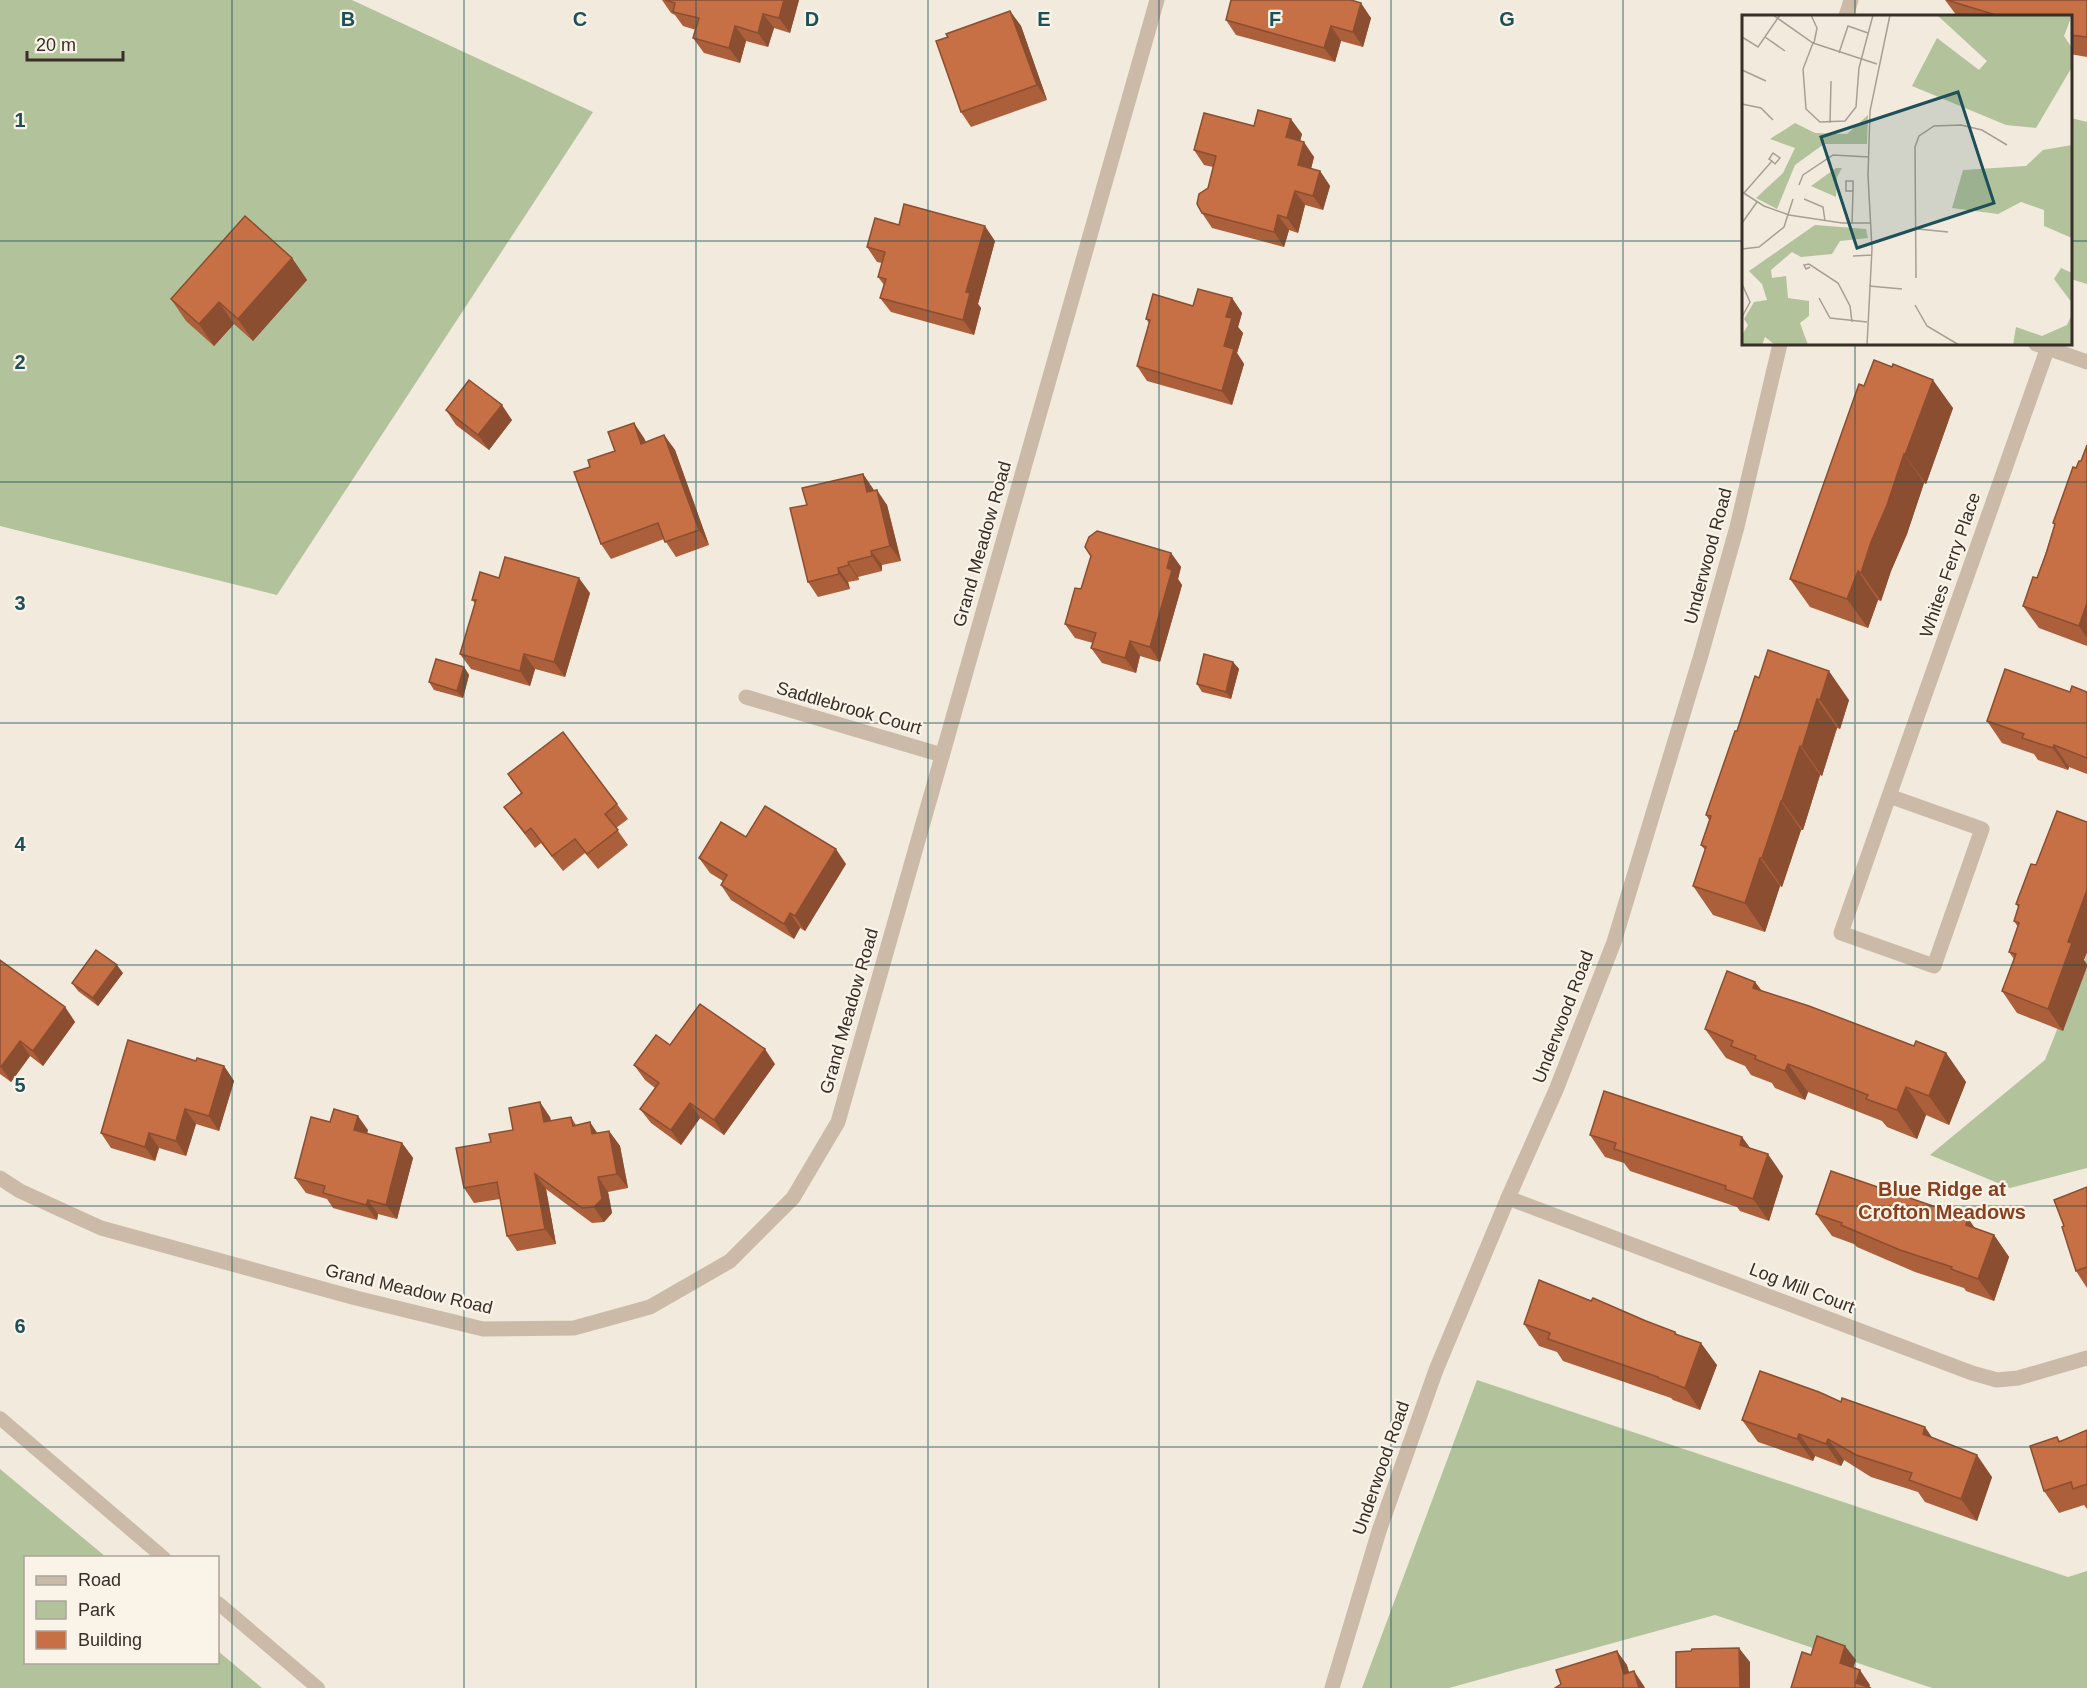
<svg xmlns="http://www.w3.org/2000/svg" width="2087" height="1688" viewBox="0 0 2087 1688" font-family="Helvetica,sans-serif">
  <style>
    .green { fill: #b2c29b }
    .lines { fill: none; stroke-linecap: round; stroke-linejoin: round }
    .service { stroke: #cbbaa7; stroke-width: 14 }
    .minor { stroke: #cbbaa7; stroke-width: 15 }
    .tertiary { stroke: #cbbaa7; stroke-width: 15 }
    .wall { fill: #ab5f3b }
    .shaded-wall { fill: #8b4e30 }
    .building { fill: #c76f45; stroke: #8b4e30; stroke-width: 1.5 }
    .grid { fill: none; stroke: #1d5059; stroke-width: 1.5; stroke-opacity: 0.55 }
    .labels { text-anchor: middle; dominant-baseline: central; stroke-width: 4.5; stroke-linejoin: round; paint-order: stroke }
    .street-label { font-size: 18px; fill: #372e28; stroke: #faf3e8 }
    .neighbourhood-label { font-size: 20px; font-weight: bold; fill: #874120; stroke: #faf3e8 }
    .inset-road { fill: none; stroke: #a79f94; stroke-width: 1.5 }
    .view { fill: #1d5059; fill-opacity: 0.15; stroke: #1d5059; stroke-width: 3 }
    .inset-edge { fill: none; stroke: #372e28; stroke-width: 3 }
    .grid-label { font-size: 20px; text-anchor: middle; font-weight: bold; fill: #1d5059; stroke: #faf3e8; stroke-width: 4.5; stroke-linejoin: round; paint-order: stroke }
  </style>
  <rect width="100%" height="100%" fill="#f2eadc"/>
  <g class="green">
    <polygon points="0,0 352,0 593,112 277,595 0,526"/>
    <polygon points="2071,118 2087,122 2087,284 2071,279"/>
    <polygon points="2087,954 2087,1168 2010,1188 1930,1155 2045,1060"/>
    <polygon points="1477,1380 2068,1577 2087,1571 2087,1688 1932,1688 1715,1615 1449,1688 1362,1688"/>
    <polygon points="0,1469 106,1557 26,1558 26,1662 218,1662 218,1651 262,1688 0,1688"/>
  </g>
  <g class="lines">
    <g class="service">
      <polyline points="0,1418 164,1558"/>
      <polyline points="218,1603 318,1688"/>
    </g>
    <g class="minor">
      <polyline points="2036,344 2087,362"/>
      <polyline points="746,697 942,755"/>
      <polyline points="1889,796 1841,933 1934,966 1982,829 1889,796 2048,347"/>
      <polyline points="0,1178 20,1191 101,1228 356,1298 483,1329 574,1328 650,1307 730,1261 793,1198 838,1122 1157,0"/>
      <polyline points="1508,1198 1972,1373 1997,1380 2018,1378 2087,1358"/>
    </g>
    <g class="tertiary">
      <polyline points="1846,16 1851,0"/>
      <polyline points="1332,1688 1379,1531 1436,1370 1508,1198 1556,1090 1614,942 1701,655 1737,527 1780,344"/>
    </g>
  </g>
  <g class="wall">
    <polygon points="662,0 799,0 790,33 774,28 768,47 746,41 740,63 704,53 693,38 696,30 683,26 675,15 671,13"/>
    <polygon points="1353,0 1371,18 1363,47 1341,41 1335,62 1236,35 1226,20"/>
    <polygon points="1945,0 2087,0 2087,57 2070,54 2070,16 1957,16"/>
    <polygon points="1010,11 1021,26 1047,100 971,127 961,112"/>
    <polygon points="1254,126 1302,134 1300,141 1314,157 1311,169 1320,171 1330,186 1323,210 1305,205 1298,233 1289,230 1284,247 1212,228 1202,213 1213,167 1204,165 1194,150"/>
    <polygon points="899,225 995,241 978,304 981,308 974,335 891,312 880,298 884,285 878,277 882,263 877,262 867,247"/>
    <polygon points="292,258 307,280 253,341 234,324 214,346 186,321 171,299"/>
    <polygon points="1232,298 1242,313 1238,327 1243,333 1237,353 1244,364 1232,405 1147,381 1137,366 1149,323 1146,319 1193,306"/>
    <polygon points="1859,384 1953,408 1926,484 1924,483 1907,534 1891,571 1881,601 1878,600 1868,628 1810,607 1790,579"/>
    <polygon points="446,410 512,420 489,450 456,425"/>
    <polygon points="664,435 675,450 709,545 676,557 664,539 611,559 601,544 590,467 615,451 644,438 646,442"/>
    <polygon points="2087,445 2087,646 2039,628 2023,606 2037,578 2055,525 2053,523 2076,468 2081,461"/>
    <polygon points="863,474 874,490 887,505 901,561 882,565 882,571 858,577 859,580 848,582 850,589 818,597 808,582 807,505"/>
    <polygon points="1171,553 1181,567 1178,579 1182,585 1160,662 1140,656 1136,673 1102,663 1091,648 1093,643 1075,638 1065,624 1081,589"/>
    <polygon points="499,578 590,593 565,677 535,669 530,686 471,669 460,654 475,603 472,600"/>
    <polygon points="1233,662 1239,669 1231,699 1202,692 1197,684"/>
    <polygon points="464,667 469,675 463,698 434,690 429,682"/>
    <polygon points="1759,678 1849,700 1840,729 1837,728 1822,776 1820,775 1803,830 1801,830 1782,887 1780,886 1765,932 1713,915 1693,886 1705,850 1701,845 1709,820 1706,815 1737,731"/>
    <polygon points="2070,692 2087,692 2087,774 2069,767 2068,770 2038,760 2034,754 2002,743 1987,721"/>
    <polygon points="508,774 617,804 628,819 616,828 628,845 598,869 585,853 563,871 541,843 535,848 504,807 521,793"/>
    <polygon points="746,837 846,864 805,931 800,928 794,939 731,900 721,885 723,881 710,873 699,858"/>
    <polygon points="2031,864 2084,960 2063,1031 2017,1013 2002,991 2014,959 2009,952 2018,927 2014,921 2019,908 2016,904"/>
    <polygon points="0,960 65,1007 75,1022 43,1066 30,1056 11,1082 0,1074"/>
    <polygon points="123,973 98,1006 78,991 72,983"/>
    <polygon points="1755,982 1762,991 1914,1046 1946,1053 1966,1082 1949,1125 1926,1115 1917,1139 1887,1127 1882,1121 1808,1092 1805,1100 1775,1088 1772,1083 1751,1075 1745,1066 1726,1058 1705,1029"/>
    <polygon points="196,1061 224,1066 234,1081 219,1131 196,1124 186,1156 159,1148 155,1161 111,1148 101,1133"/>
    <polygon points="775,1064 724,1135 700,1118 681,1145 651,1123 640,1109 655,1088 645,1080 634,1065"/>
    <polygon points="550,1117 551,1121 571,1117 576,1125 597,1133 609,1131 620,1146 628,1188 608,1192 612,1213 604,1222 592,1223 546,1189 556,1244 517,1251 507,1236 500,1199 474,1203 464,1188 513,1130"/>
    <polygon points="330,1122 368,1130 367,1133 402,1143 413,1158 397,1219 378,1214 377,1220 333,1208 327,1199 306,1193 295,1178"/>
    <polygon points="1590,1135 1742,1137 1750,1148 1783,1176 1769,1221 1740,1211 1737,1207 1630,1171 1624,1163 1605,1157"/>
    <polygon points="2087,1187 2087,1288 2076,1271"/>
    <polygon points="1816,1214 1975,1229 1994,1235 2009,1257 1994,1301 1966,1291 1964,1288 1915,1272 1857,1247 1854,1244 1832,1236"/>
    <polygon points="1646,1321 1675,1332 1677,1334 1717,1365 1700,1410 1673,1400 1671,1398 1563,1361 1557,1352 1539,1346 1524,1324"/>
    <polygon points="1841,1402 1933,1438 1992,1477 1977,1521 1925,1502 1918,1492 1871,1477 1844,1460 1841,1466 1815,1456 1813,1461 1758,1442 1742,1420"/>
    <polygon points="2087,1430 2087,1509 2084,1505 2059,1513 2044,1491 2057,1437 2060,1441"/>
  </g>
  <g class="shaded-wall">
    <polygon points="784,0 799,0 790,33 779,18"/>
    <polygon points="1361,3 1371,18 1363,47 1353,32"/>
    <polygon points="1010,11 1021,26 1047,100 1037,85"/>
    <polygon points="763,14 774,28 768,47 758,33"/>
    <polygon points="735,26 746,41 740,63 729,48"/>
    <polygon points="1331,26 1341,41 1335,62 1324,48"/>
    <polygon points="1291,119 1302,134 1297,152 1286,137"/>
    <polygon points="1304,142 1314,157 1308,180 1298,165"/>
    <polygon points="1320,171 1330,186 1323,210 1313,196"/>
    <polygon points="1295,191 1305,205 1298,233 1287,218"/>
    <polygon points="1278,215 1289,230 1284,247 1274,232"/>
    <polygon points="985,226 995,241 978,304 981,308 974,335 963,320 966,292"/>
    <polygon points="292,258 307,280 253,341 238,319"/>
    <polygon points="1232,298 1242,313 1238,327 1243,333 1237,353 1244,364 1232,405 1222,391 1226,317"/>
    <polygon points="219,302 234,324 214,346 199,324"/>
    <polygon points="1933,380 1953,408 1926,484 1905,455"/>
    <polygon points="502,405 512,420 489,450 478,435"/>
    <polygon points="634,423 644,438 652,458 641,444"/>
    <polygon points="664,435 675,450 709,545 699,530"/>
    <polygon points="1904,454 1924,483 1907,534 1891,571 1881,601 1861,573 1871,542"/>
    <polygon points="863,474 873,489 878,507 867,492"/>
    <polygon points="877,490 887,505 901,561 890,546"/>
    <polygon points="871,551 882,565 882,571 872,556"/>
    <polygon points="1171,553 1181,567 1178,579 1182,585 1160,662 1150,647"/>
    <polygon points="848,562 858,577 859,580 849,565"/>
    <polygon points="838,568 848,582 850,589 839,574"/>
    <polygon points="1858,571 1878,600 1868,628 1847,599"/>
    <polygon points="579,578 590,593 565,677 554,662"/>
    <polygon points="2087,603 2087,638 2079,626"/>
    <polygon points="1130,641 1140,656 1136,673 1125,658"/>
    <polygon points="524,654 535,669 530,686 520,671"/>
    <polygon points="1233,662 1239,669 1231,699 1226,692"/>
    <polygon points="464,667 469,675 463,698 457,691"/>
    <polygon points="1829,671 1849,700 1840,729 1820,700"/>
    <polygon points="1817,699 1837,728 1822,776 1802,747"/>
    <polygon points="2054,745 2069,767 2068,770 2053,748"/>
    <polygon points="1800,746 1820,775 1803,830 1782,801"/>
    <polygon points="1781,801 1801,830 1782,887 1762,858"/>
    <polygon points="836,849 846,864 805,931 795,916"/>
    <polygon points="1760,858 1780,886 1765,932 1745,903"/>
    <polygon points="2087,890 2087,953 2084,960 2087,964 2087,967 2063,1031 2048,1009 2068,942"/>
    <polygon points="790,913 800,928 794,939 784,924"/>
    <polygon points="117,965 123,973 98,1006 93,998"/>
    <polygon points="1755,982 1775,1010 1753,988"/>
    <polygon points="65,1007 75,1022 43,1066 33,1051"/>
    <polygon points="20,1041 30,1056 11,1082 1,1067"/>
    <polygon points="765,1049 775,1064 724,1135 714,1120"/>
    <polygon points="1946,1053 1966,1082 1949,1125 1929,1096"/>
    <polygon points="1788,1064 1808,1092 1805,1100 1785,1071"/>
    <polygon points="224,1066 234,1081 219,1131 209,1116"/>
    <polygon points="1906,1087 1926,1115 1917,1139 1897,1110"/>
    <polygon points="540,1102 550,1117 554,1137 544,1122"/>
    <polygon points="690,1103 700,1118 681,1145 671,1130"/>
    <polygon points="185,1109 196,1124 186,1156 176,1141"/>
    <polygon points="358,1116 368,1130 364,1145 354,1130"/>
    <polygon points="590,1122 600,1137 592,1134"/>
    <polygon points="609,1131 620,1146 628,1188 617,1174"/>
    <polygon points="149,1133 159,1148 155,1161 145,1147"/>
    <polygon points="1742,1137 1758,1159 1740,1145"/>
    <polygon points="402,1143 413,1158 397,1219 386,1205"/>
    <polygon points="1768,1154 1783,1176 1769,1221 1753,1199"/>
    <polygon points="535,1174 546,1189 556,1244 545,1229"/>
    <polygon points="598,1177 608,1192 612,1213 604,1222 594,1207"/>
    <polygon points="368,1200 378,1214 377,1220 366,1205"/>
    <polygon points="1968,1218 1983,1240 1966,1225"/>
    <polygon points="1994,1235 2009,1257 1994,1301 1978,1279"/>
    <polygon points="1701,1343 1717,1365 1700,1410 1685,1388"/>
    <polygon points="1925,1427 1940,1449 1923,1434"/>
    <polygon points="1799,1434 1815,1456 1813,1461 1797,1439"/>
    <polygon points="1828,1439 1844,1460 1841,1466 1826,1444"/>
    <polygon points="1977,1455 1992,1477 1977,1521 1961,1499"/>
    <polygon points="1845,1646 1856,1660 1850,1678 1840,1663"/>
    <polygon points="1739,1648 1750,1662 1750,1688 1740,1688"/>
    <polygon points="1617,1651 1627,1665 1634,1688 1624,1674"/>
    <polygon points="1860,1670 1870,1685 1869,1688 1856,1683"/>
    <polygon points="1634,1671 1644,1686 1645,1688 1639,1688"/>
  </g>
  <g class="building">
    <polygon points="665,0 784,0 779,18 763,14 758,33 735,26 729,48 693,38 699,18 673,12 675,3"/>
    <polygon points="1231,0 1351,0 1361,3 1353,32 1331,26 1324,48 1226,20"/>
    <polygon points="1947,0 2087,0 2087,37 2070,35 2070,16 1999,16"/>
    <polygon points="1010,11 1037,85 961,112 936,41 948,37 946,34"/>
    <polygon points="1258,110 1291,119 1286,137 1304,142 1298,165 1320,171 1313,196 1295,191 1287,218 1278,215 1274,232 1202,213 1197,204 1199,194 1208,188 1216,156 1194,150 1204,113 1254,126"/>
    <polygon points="904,204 985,226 966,292 970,293 963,320 880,298 886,279 878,277 885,252 867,247 875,218 899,225"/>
    <polygon points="245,216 292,258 238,319 219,302 199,324 171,299"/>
    <polygon points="1198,289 1232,298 1226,317 1232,318 1224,346 1234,349 1222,391 1137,366 1150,320 1146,319 1153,294 1193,306"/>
    <polygon points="1874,360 1892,367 1893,364 1933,380 1905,455 1904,454 1887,505 1871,542 1861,573 1858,571 1847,599 1790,579 1859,384 1864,386"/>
    <polygon points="469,380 502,405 478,435 446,410"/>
    <polygon points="634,423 641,444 664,435 699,530 665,542 658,523 601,544 574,472 590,467 588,460 615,451 608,432"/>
    <polygon points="2087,445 2087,603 2079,626 2023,606 2033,577 2037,578 2046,554 2055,524 2053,523 2073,467 2076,468 2079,461 2081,461"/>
    <polygon points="863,474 867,492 877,490 890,546 871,551 872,556 848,562 849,565 838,568 839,574 808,582 790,508 807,505 802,488"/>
    <polygon points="1097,531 1171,553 1167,568 1172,570 1150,647 1130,641 1125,658 1091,648 1096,633 1065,624 1075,588 1081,589 1091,556 1085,547 1089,537"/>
    <polygon points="505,557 579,578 554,662 524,654 520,671 460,654 476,600 472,600 480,572 499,578"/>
    <polygon points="1768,650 1829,671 1820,700 1817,699 1802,747 1800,746 1782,801 1781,801 1762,858 1760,858 1745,903 1693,886 1706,847 1701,845 1711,816 1706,815 1735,731 1737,731 1755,676 1759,678"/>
    <polygon points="1204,654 1233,662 1226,692 1197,684"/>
    <polygon points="436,659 464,667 457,691 429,682"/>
    <polygon points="2005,669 2070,692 2072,686 2087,692 2087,758 2054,745 2053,748 2022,738 2024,734 1987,721"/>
    <polygon points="563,732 617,804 605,814 618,830 587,854 575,839 552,856 531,828 525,833 504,807 522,793 508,774"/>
    <polygon points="765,806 836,849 795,916 790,913 784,924 721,885 727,875 699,858 721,822 746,837"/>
    <polygon points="2057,811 2087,822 2087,890 2068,942 2072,943 2048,1009 2002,991 2016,954 2009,952 2019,923 2014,921 2019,905 2016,904 2031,864 2036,865"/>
    <polygon points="96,950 117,965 93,998 72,983"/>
    <polygon points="0,960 65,1007 33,1051 20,1041 1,1067 0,1066"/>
    <polygon points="1727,971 1755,982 1753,988 1809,1006 1914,1046 1916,1041 1946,1053 1929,1096 1906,1087 1897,1110 1866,1099 1868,1095 1788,1064 1785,1071 1755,1059 1756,1056 1731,1046 1733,1041 1705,1029"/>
    <polygon points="700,1004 765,1049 714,1120 690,1103 671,1130 640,1109 659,1083 634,1065 656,1035 670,1045"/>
    <polygon points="128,1040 196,1061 197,1058 224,1066 209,1116 185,1109 176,1141 149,1133 145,1147 101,1133"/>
    <polygon points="1604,1091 1742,1137 1740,1145 1768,1154 1753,1199 1725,1189 1726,1186 1614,1149 1616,1143 1590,1135"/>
    <polygon points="540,1102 544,1122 571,1117 573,1126 590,1122 592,1134 609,1131 617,1174 598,1177 602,1199 594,1207 582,1208 535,1174 545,1229 507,1236 497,1182 464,1188 456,1148 491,1142 489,1134 513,1130 509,1108"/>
    <polygon points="334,1109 358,1116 354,1130 402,1143 386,1205 368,1200 366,1205 323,1193 325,1186 295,1178 311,1117 330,1122"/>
    <polygon points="1831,1171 1968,1218 1966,1225 1994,1235 1978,1279 1951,1269 1952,1267 1900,1250 1841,1225 1842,1223 1816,1214"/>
    <polygon points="2087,1187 2087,1267 2076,1271 2062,1227 2064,1226 2054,1200"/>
    <polygon points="1539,1280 1591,1301 1593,1298 1646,1321 1675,1332 1675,1334 1701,1343 1685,1388 1658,1378 1658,1377 1548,1339 1550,1333 1524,1324"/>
    <polygon points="1760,1371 1819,1392 1841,1402 1842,1398 1925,1427 1923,1434 1977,1455 1961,1499 1909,1480 1912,1473 1856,1455 1828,1439 1826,1444 1799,1434 1797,1439 1742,1420"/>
    <polygon points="2087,1430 2087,1484 2073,1489 2071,1482 2044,1491 2030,1446 2057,1437 2059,1442"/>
    <polygon points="1817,1636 1845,1646 1840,1663 1860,1670 1856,1683 1871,1688 1791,1688 1802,1652 1811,1655"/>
    <polygon points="1739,1648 1740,1688 1676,1688 1676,1652 1691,1651 1692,1649"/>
    <polygon points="1617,1651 1624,1674 1634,1671 1639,1688 1555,1688 1561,1684 1556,1670"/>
  </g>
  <path class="grid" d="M232 0V1688M464 0V1688M696 0V1688M928 0V1688M1159 0V1688M1391 0V1688M1623 0V1688M1855 0V16M0 241H1744M2070 241H2087M1855 344V1688M0 482H2087M0 723H2087M0 965H2087M0 1206H2087M0 1447H2087"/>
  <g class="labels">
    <g class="street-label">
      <text transform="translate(982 544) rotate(-74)">Grand Meadow Road</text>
      <text transform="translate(1708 556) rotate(-75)">Underwood Road</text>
      <text transform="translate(1950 565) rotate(-71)">Whites Ferry Place</text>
      <text transform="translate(849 708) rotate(16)">Saddlebrook Court</text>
      <text transform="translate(849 1011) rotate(-74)">Grand Meadow Road</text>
      <text transform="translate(1563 1017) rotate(-69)">Underwood Road</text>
      <text transform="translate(1802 1288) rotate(21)">Log Mill Court</text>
      <text transform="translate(409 1289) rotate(13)">Grand Meadow Road</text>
      <text transform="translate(1381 1468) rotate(-71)">Underwood Road</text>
    </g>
    <g class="neighbourhood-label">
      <text x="1942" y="1189">Blue Ridge at<tspan x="1942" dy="23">Crofton Meadows</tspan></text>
    </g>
  </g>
  <g transform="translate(1742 15)">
    <rect width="330" height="330" fill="#f2eadc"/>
    <path d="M195 0H330L322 21 330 33V52L294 113 264 110 170 71 195 23 237 55 245 46ZM126 100 125 129H82L53 150 35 194 14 183 41 158 53 133 28 124 53 108 73 118 105 119ZM330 130V223L302 211V195L279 187 256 199 210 193 221 155 284 151 301 135ZM94 153H100L95 162 94 182 69 171ZM73 210 124 214 126 223 98 226 90 239 59 242 50 237 29 255 30 263 44 261 46 283 67 286V301L58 308 66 330H33L23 322 20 330H0V320L6 310 2 304 12 287 25 285 20 269 7 256ZM319 253 330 258V288L312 264ZM330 299V330H271L274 312 300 321 325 310Z" fill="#b2c29b"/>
    <path class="inset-road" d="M31 0 71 28 135 49M69 0 75 13 72 28M0 22 16 32 38 0M23 22 43 36M71 28 61 54 64 94 78 107 103 106 114 92 117 53 131 0M97 38 106 11 126 18M0 55 24 66M0 89 19 93 31 105M88 108 89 66M57 170 61 160 91 140 127 142M0 177 22 191 47 200 100 208H128M2 178 30 146 33 149 38 143 31 138 27 144 30 146M62 184 81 192 83 206M0 208 15 187M110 209 111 176H104V166H111V176M176 214 206 217M0 234 17 232 42 212 51 184M111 241 130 240M68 252 64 254 62 250 67 249 96 268 108 291 110 307M174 263 173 132 177 121 192 111 219 110 240 115 265 130M0 269 8 287 0 302M127 271 160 274M77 283 88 303 125 307M173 290 185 311 217 330M125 330 130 234 126 161 128 96 148 0"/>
    <path class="view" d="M216 77 252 188 115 233 79 122Z"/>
    <rect width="330" height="330" class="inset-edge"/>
  </g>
  <g class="grid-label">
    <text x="348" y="26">B</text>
    <text x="580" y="26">C</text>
    <text x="812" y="26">D</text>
    <text x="1044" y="26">E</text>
    <text x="1275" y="26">F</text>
    <text x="1507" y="26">G</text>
    <text x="20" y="127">1</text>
    <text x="20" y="369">2</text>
    <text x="20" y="610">3</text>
    <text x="20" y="851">4</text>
    <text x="20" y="1092">5</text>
    <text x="20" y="1333">6</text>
  </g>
  <rect x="24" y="1556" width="195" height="108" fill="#faf3e8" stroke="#aca49b" stroke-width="1.5"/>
  <rect x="36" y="1576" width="30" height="9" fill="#cbbaa7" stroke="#aca49b" stroke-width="1.5"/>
  <text x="78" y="1586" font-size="18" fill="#372e28">Road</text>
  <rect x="36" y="1601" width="30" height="18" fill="#b2c29b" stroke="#aca49b" stroke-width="1.5"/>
  <text x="78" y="1616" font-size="18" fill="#372e28">Park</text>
  <rect x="36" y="1631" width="30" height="18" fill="#c76f45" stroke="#aca49b" stroke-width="1.5"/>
  <text x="78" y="1646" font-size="18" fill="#372e28">Building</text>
  <path d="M27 51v9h96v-9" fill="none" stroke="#372e28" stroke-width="3"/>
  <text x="36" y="51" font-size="18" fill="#372e28" stroke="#faf3e8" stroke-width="4.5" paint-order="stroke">20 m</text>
</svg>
